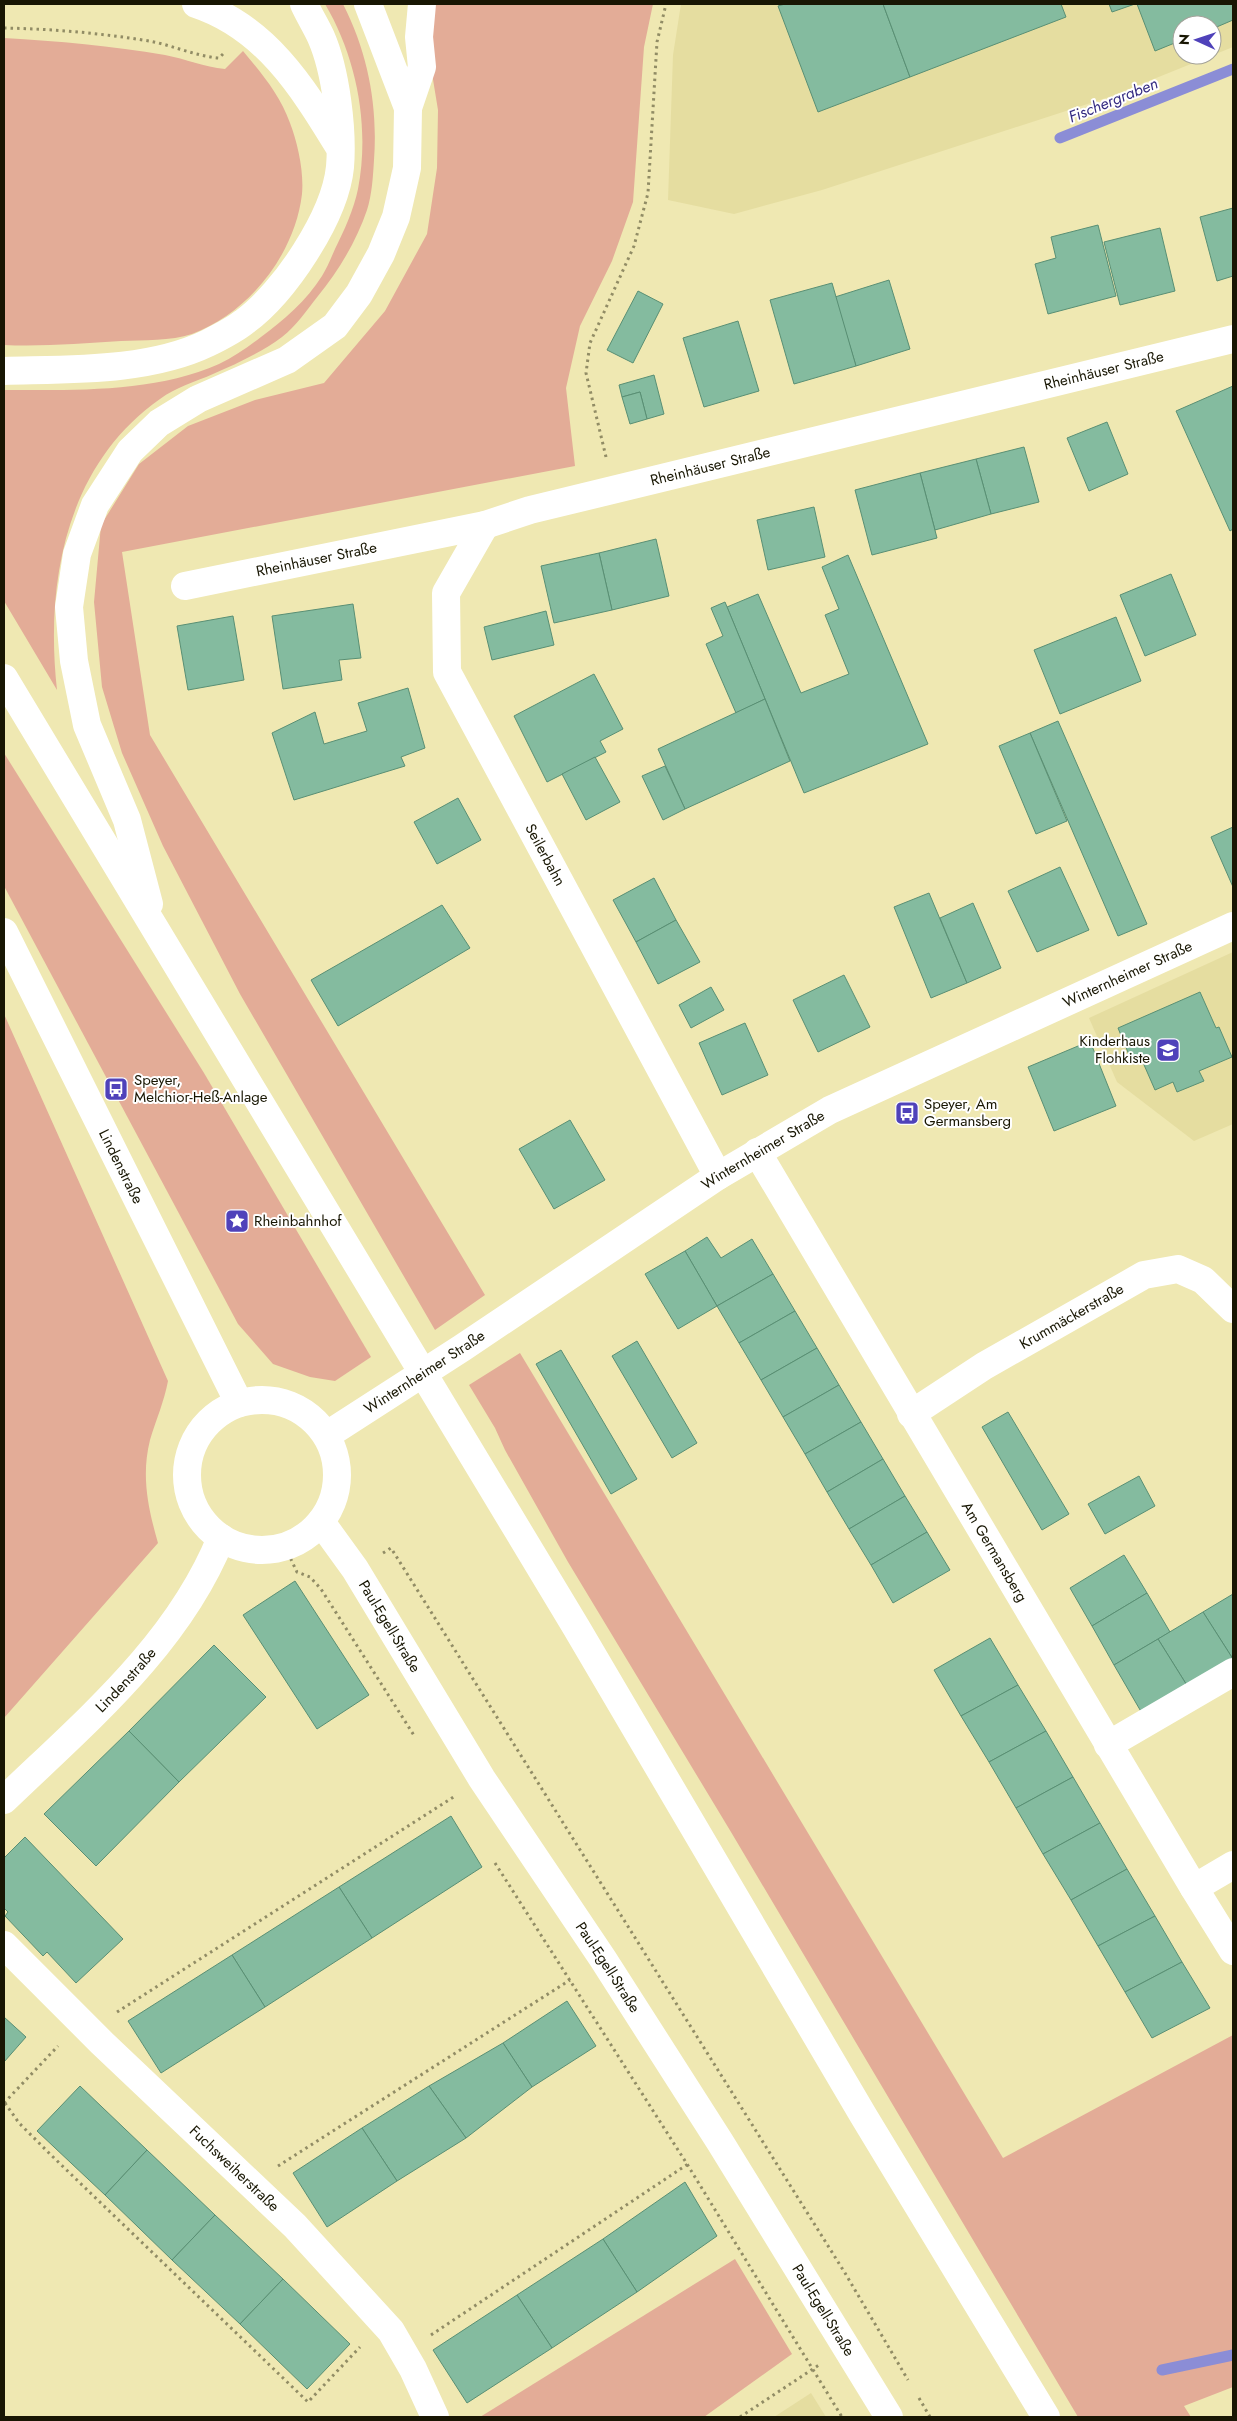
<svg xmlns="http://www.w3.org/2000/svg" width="1237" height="2421" font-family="Jost,sans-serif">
  <rect width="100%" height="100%" fill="#efe8b2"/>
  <g fill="#e5dda0" fill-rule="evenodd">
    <path d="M681,4H1233V47L1109,97L822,190L734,214L668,200L673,55ZM1182,25H1212V55H1182Z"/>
    <path d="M1233,952V1124L1194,1141L1117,1082L1089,1018Z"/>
    <path d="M811,2393L826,2417H774Z"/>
  </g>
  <g fill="#e3ac97">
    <path d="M325,4H343C368,53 378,106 374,160C373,176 372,195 367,210C357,240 338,272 318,296C307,310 296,326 282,337C262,352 236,364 213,374C195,382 176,387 160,399C66,465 45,582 57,690L4,601V390C74,390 154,393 219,364C234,357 248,347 261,337C283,321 307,300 322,276C327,268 331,258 335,249C344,231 354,209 358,189C370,127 357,58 325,4Z"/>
    <path d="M431,4H653L644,47L633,202L612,261L580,326L566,388L575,466L122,552L150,735L485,1295L435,1330L240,994L163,846L122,753L102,687L94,602L101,525L139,464L188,426L255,400L324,383L385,311L427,234L437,168L438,110L427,43Z"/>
    <path d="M4,38C58,41 112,46 165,55C186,59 204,67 225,69L243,51C262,74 280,95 290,123C298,144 304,172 302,194C295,254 249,313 192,334C171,341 143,340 121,341C82,343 43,347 4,345Z"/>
    <path d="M4,753L204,1073L371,1357L335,1381L310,1377L273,1364L238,1324L4,886Z"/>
    <path d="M4,1014L168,1381C164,1402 156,1420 150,1440C141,1476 148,1508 158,1543L4,1718Z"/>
    <path d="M520,1353L1003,2158L1233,2035V2387L1184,2406L1191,2417H1078L731,1832L568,1562L505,1450L495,1428L469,1385Z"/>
    <path d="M735,2259L792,2354L704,2417H480Z"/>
  </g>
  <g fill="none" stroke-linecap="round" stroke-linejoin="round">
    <g stroke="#8b8dd6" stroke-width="11">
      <path d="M1060,138L1233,69"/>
      <path d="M1162,2370L1233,2355"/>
    </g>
  </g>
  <g fill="#84bb9f" stroke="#598f74">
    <path d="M785,4H883L910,77L818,112L778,6Z"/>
    <path d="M883,4H1061L1066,17L910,77Z"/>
    <path d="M1109,4H1135L1112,12Z"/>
    <path d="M1137,4H1233V20L1212,29V25H1182V40L1155,51Z"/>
    <path d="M1233,208V276L1217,281L1200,217Z"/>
    <path d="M1098,225L1116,296L1048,314L1035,264L1056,258L1051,237Z"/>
    <path d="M1160,228L1175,291L1120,305L1104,242Z"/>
    <path d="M889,280L910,349L856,366L835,297Z"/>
    <path d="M832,283L856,366L794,384L770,300Z"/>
    <path d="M638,291L663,304L633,363L607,350Z"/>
    <path d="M738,321L759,391L704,407L683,338Z"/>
    <path d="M654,375L664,414L647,419L640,392L622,397L619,385Z"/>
    <path d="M1233,386V529L1230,531L1176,411Z"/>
    <path d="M640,392L647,419L630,424L622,397Z"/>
    <path d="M1107,422L1128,474L1089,491L1067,438Z"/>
    <path d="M1024,447L1039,502L991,514L976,459Z"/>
    <path d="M976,459L991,514L935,530L920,473Z"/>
    <path d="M920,473L937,538L872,555L855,490Z"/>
    <path d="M814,507L825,557L768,570L757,520Z"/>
    <path d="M656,539L669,596L612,610L599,553Z"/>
    <path d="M599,553L612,610L554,623L541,566Z"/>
    <path d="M848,555L928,744L804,793L727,607L758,594L801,693L849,674L825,615L839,609L822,567Z"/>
    <path d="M1171,574L1196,635L1145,656L1120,595Z"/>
    <path d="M725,602L765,699L736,713L706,644L723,636L711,608Z"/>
    <path d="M353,604L361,658L339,660L342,680L283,689L272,616Z"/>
    <path d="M546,611L554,645L492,660L484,627Z"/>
    <path d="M233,616L244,680L188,690L177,626Z"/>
    <path d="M1116,617L1141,681L1060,714L1034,650Z"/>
    <path d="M594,674L623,729L600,741L606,752L547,782L514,716Z"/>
    <path d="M408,688L425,748L401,757L405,766L294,800L272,733L315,712L324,744L367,731L358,703Z"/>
    <path d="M765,699L790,761L685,809L658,749Z"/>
    <path d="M1058,721L1147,924L1118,936L1030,733Z"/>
    <path d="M1030,733L1067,821L1036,834L999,746Z"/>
    <path d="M595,757L620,802L586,820L562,774Z"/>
    <path d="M665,766L685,809L663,820L642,776Z"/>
    <path d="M458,798L481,840L437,864L414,822Z"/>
    <path d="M1233,827V887L1211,837Z"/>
    <path d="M1060,867L1089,930L1037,952L1008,891Z"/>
    <path d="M654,878L676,920L636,942L613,900Z"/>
    <path d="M929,893L967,983L931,998L894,907Z"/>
    <path d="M973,903L1001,968L967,983L940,918Z"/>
    <path d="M442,905L470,948L338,1026L311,980Z"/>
    <path d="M676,920L700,962L658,984L636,942Z"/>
    <path d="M844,975L870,1027L818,1052L793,1000Z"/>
    <path d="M711,987L724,1010L691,1028L679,1005Z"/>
    <path d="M1200,992L1216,1028L1219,1027L1232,1057L1199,1071L1204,1081L1177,1092L1173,1082L1155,1090L1141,1058L1132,1062L1118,1028Z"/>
    <path d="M745,1023L768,1075L722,1095L699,1043Z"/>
    <path d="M1090,1041L1116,1106L1054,1131L1028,1067Z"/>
    <path d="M570,1120L605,1180L554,1209L519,1149Z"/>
    <path d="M707,1237L721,1258L752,1239L773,1274L717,1306L685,1251Z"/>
    <path d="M685,1251L717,1306L678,1329L645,1274Z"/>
    <path d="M773,1274L795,1311L739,1343L717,1306Z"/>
    <path d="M795,1311L817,1348L761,1380L739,1343Z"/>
    <path d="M637,1341L697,1443L672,1458L612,1356Z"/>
    <path d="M817,1348L839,1385L783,1417L761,1380Z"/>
    <path d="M561,1350L637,1479L611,1494L536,1364Z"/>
    <path d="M839,1385L861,1422L805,1454L783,1417Z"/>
    <path d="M1008,1412L1069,1514L1042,1530L982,1427Z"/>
    <path d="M861,1422L883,1459L827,1492L805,1454Z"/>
    <path d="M883,1459L905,1496L849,1529L827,1492Z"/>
    <path d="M1139,1476L1155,1506L1105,1534L1088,1504Z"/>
    <path d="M905,1496L927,1532L871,1565L849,1529Z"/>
    <path d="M927,1532L950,1570L893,1603L871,1565Z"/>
    <path d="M1124,1555L1147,1593L1092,1626L1070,1588Z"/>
    <path d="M295,1581L369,1695L317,1729L243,1615Z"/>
    <path d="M1147,1593L1170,1632L1114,1665L1092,1626Z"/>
    <path d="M1233,1594V1659L1203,1612Z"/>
    <path d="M1203,1612L1233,1659L1188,1687L1158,1639Z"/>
    <path d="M990,1638L1018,1685L961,1716L934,1670Z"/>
    <path d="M1158,1639L1188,1687L1143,1715L1114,1665Z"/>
    <path d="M214,1645L266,1697L179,1782L129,1731Z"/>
    <path d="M1018,1685L1046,1731L989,1762L961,1716Z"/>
    <path d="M129,1731L179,1782L96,1866L44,1814Z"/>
    <path d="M1046,1731L1073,1777L1016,1808L989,1762Z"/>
    <path d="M1073,1777L1100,1823L1043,1854L1016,1808Z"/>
    <path d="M451,1816L482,1867L372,1938L339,1887Z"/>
    <path d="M1100,1823L1127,1869L1071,1900L1043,1854Z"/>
    <path d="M25,1837L123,1939L76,1983L47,1952L43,1956L5,1916L8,1912L4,1908V1858Z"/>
    <path d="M1127,1869L1155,1916L1098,1946L1071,1900Z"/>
    <path d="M339,1887L372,1938L265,2007L232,1955Z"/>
    <path d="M1155,1916L1182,1962L1125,1992L1098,1946Z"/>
    <path d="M232,1955L265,2007L161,2073L128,2021Z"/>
    <path d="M1182,1962L1210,2008L1152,2038L1125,1992Z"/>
    <path d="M567,2001L596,2046L532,2087L503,2043Z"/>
    <path d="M4,2017L26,2037L4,2062Z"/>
    <path d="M503,2043L532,2087L466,2138L429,2086Z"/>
    <path d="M80,2086L147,2150L105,2195L37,2131Z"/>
    <path d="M429,2086L466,2138L397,2181L362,2128Z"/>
    <path d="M362,2128L397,2181L327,2227L293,2173Z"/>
    <path d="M147,2150L215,2215L172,2260L105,2195Z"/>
    <path d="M685,2182L717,2236L637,2292L603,2239Z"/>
    <path d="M215,2215L283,2279L240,2324L172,2260Z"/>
    <path d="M603,2239L637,2292L552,2348L517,2295Z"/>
    <path d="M283,2279L350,2344L307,2389L240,2324Z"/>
    <path d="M517,2295L552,2348L467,2403L433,2350Z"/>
  </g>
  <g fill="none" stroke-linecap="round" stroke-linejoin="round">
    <g stroke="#918c65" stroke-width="3" stroke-dasharray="2.5 4" stroke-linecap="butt">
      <path d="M4,28C53,29 100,33 149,41C172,45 195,56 219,58L223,54"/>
      <path d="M606,457L586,373L590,343L634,246L648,193L657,42L666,4"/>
      <path d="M285,1547L297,1572L310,1577L321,1589L415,1737"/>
      <path d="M383,1553L391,1548L845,2273L908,2380"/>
      <path d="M495,1863L687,2164L842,2417"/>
      <path d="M117,2012L455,1796"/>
      <path d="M4,2103L58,2046"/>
      <path d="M5,2103L19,2123L52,2156L308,2402L360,2347"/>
      <path d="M278,2166L570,1980"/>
      <path d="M431,2335L688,2164"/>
      <path d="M919,2398L930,2417"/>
      <path d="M740,2417L819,2365"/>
    </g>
    <g stroke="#fff" stroke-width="28">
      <path id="s1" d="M485,525L446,593L447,672L718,1176"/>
      <path id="s2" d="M185,586L485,525L530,510L1233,339"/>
      <path id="s3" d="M4,932L239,1403"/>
      <path id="s4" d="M757,1152L1194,1888L1233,1951"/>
      <circle cx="262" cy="1475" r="75"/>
      <path id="s5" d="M911,1414L984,1366L1144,1275L1178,1269L1203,1280L1233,1309"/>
      <path id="s6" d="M327,1435L462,1348L718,1176L830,1110L1233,926"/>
      <path id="s7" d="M321,1522L355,1569L482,1779L603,1959L720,2142L889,2417"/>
      <path d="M1108,1745L1233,1672"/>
      <path id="s8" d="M4,1800C85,1722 178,1645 221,1538"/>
      <path d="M1194,1888L1233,1865"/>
      <path id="s9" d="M4,1945L101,2042L295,2226L391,2331L413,2369L435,2417"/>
    </g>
    <g stroke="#fff" stroke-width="28">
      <path d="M196,4C265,27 302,86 338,145"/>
      <path d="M408,108L422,67L419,37L422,4"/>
      <path d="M4,371C69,369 148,372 208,343C220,337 234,330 244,322C284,293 335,217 340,167C343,131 336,71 321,37C316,26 309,15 304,4"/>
      <path d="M4,678L576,1627L863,2115L1046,2417"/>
      <path d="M149,904L127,820L87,725L74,661L69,607L77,554L95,505L130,451L159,423L198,399L287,360L335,326L359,294L381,254L396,217L407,168L408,108L368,4"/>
    </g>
  </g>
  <defs>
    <g id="school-square" transform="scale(1.25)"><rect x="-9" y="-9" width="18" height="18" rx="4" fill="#4f42ba" stroke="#fff"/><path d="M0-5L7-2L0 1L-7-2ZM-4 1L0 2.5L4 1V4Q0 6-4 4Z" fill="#fff"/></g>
    <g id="bus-square" transform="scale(1.25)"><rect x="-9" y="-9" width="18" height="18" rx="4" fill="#4f42ba" stroke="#fff"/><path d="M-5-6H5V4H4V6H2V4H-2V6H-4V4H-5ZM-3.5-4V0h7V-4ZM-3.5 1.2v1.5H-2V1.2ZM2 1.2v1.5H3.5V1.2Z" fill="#fff"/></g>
    <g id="sight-square" transform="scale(1.25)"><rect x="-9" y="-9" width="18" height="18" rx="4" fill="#4f42ba" stroke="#fff"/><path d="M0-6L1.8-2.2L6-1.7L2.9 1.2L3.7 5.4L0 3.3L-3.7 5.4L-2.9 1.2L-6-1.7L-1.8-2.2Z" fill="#fff"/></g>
  </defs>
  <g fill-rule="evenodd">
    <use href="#school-square" x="1168" y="1050"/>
    <use href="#bus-square" x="116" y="1089"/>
    <use href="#bus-square" x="907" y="1113"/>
    <use href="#sight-square" x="237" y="1221"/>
  </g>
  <g text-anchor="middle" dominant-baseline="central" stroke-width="4" stroke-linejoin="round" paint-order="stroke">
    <g font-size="15" fill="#181603" stroke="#fff">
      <text stroke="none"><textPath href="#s2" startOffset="944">Rheinhäuser Straße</textPath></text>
      <text stroke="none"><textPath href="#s2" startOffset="539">Rheinhäuser Straße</textPath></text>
      <text stroke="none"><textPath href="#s2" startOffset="134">Rheinhäuser Straße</textPath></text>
      <text stroke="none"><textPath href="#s1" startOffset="365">Seilerbahn</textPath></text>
      <text stroke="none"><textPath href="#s6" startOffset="926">Winternheimer Straße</textPath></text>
      <text stroke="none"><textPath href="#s6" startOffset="521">Winternheimer Straße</textPath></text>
      <text stroke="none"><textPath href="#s3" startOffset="262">Lindenstraße</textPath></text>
      <text stroke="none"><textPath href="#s5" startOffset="188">Krummäckerstraße</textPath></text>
      <text stroke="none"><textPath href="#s6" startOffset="116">Winternheimer Straße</textPath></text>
      <text stroke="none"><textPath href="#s4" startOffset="465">Am Germansberg</textPath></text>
      <text stroke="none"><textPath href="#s7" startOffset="125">Paul-Egell-Straße</textPath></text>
      <text stroke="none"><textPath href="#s8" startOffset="171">Lindenstraße</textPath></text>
      <text stroke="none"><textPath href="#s7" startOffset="530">Paul-Egell-Straße</textPath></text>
      <text stroke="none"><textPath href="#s9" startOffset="321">Fuchsweiherstraße</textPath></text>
      <text stroke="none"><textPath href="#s7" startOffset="935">Paul-Egell-Straße</textPath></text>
    </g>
    <g font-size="15" fill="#181603" stroke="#fff" text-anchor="start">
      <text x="1150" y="1041" text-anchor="end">Kinderhaus<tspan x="1150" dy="17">Flohkiste</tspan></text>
      <text x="134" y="1080">Speyer,<tspan x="134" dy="17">Melchior-Heß-Anlage</tspan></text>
      <text x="924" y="1104">Speyer, Am<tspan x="924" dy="17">Germansberg</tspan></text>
      <text x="254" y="1221">Rheinbahnhof</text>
    </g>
    <g font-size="16" font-style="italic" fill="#352c82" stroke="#fff">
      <text transform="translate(1113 100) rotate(-22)">Fischergraben</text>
    </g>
  </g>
  <rect width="1237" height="2421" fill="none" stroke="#181603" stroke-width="10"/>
  <g transform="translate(1197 40) rotate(273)"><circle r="24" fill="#ffffff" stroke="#a3a29a"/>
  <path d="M0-4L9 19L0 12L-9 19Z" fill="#4f42ba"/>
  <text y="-8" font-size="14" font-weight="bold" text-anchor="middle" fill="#181603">N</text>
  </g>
</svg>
